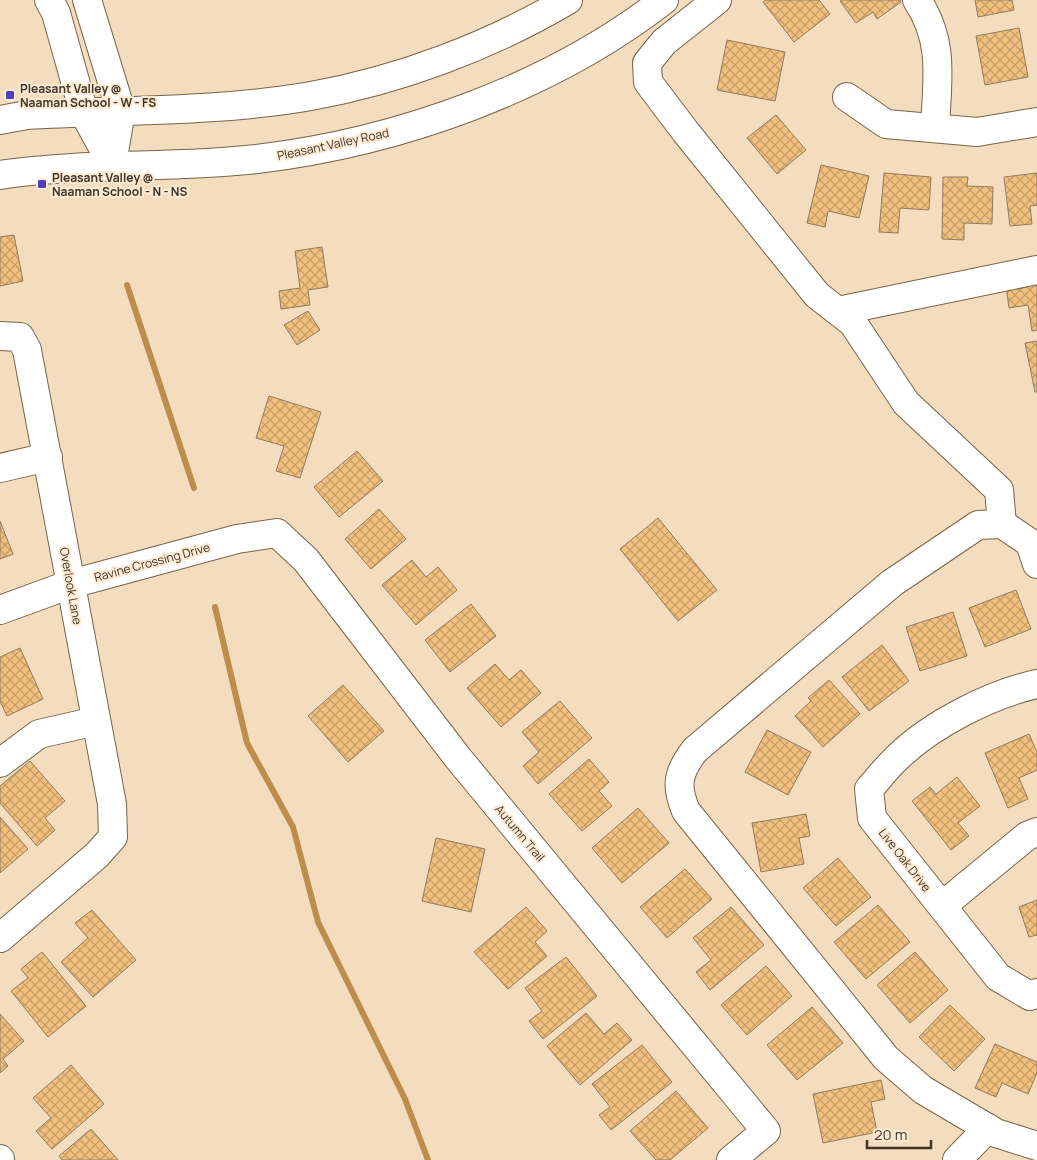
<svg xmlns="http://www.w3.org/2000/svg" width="1037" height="1160" font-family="Manrope,sans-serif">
  <defs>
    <pattern id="building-cross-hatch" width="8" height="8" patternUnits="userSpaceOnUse" patternTransform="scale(1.25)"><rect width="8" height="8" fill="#f2c07e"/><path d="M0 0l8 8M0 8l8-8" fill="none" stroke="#c59d67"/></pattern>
  </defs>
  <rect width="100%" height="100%" fill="#f4dcbe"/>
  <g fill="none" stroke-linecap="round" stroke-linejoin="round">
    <g stroke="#bc8d4b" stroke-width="6">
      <path d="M127,285L194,488"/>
      <path d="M215,607L247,743L293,827L318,922L405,1099L428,1160"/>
    </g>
  </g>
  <g fill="url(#building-cross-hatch)" stroke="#917b60">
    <path d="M766,0H819L830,14L794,42L763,2Z"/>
    <path d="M842,0H900L901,2L877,19L873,12L856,23L840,1Z"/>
    <path d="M975,0H1012L1014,10L978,17Z"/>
    <path d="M1019,28L1028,77L985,85L976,36Z"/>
    <path d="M727,40L785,52L775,101L717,90Z"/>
    <path d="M776,115L806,150L777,174L747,138Z"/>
    <path d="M821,165L869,176L859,218L828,211L825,227L807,223Z"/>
    <path d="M884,173L931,177L929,210L900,208L898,233L879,232Z"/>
    <path d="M1037,173V205L1030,206L1032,224L1010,226L1004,177Z"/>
    <path d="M943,177H968L967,186L993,187L992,224L964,223V240L942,239Z"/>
    <path d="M14,235L23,281L0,286V237Z"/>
    <path d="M322,247L328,287L308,290L310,305L281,309L279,291L300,288L295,251Z"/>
    <path d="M1037,280V330L1032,331L1028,305L1009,308L1006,286Z"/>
    <path d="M308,311L320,330L297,345L284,325Z"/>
    <path d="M1037,341V392H1035L1025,343Z"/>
    <path d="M269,396L321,412L300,478L276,471L284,446L256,438Z"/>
    <path d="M357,451L383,481L339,517L314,487Z"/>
    <path d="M379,509L406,539L371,569L345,539Z"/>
    <path d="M658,518L717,590L678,621L620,549Z"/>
    <path d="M0,521L13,554L0,559Z"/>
    <path d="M412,560L426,577L438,567L457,590L416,625L382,585Z"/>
    <path d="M1016,590L1031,629L985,647L969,608Z"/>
    <path d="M471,604L496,636L450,672L425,640Z"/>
    <path d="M953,612L967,656L920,671L906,627Z"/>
    <path d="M882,645L909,681L869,711L842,677Z"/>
    <path d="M20,648L43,699L7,716L0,701V657Z"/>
    <path d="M495,664L509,680L521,670L541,693L501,727L467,688Z"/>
    <path d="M829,680L860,714L823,747L795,716L811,701L808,698Z"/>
    <path d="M343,685L384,731L348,762L308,716Z"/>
    <path d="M560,701L592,738L538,784L523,766L539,752L522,732Z"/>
    <path d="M767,730L811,752L788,795L745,772Z"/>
    <path d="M1029,734L1037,752V770L1019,778L1028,799L1008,808L985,753Z"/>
    <path d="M589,759L609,782L599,791L612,806L582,831L549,794Z"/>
    <path d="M30,761L65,801L45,818L55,830L37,846L0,803V786Z"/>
    <path d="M957,777L980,806L958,823L969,836L951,850L912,801L930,787L936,794Z"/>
    <path d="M638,808L669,843L622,883L592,848Z"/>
    <path d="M806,814L810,836L799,838L804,864L761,872L752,823Z"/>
    <path d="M0,817L28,849L0,873Z"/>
    <path d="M436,838L485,849L471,912L422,901Z"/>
    <path d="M838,858L871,897L836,926L803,888Z"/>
    <path d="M685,869L712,899L667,938L640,907Z"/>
    <path d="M1037,900V935L1029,937L1019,907Z"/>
    <path d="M878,905L910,942L866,979L834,942Z"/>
    <path d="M526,907L547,931L535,942L547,956L508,989L474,952Z"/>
    <path d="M731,907L764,945L710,990L696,972L711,960L693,938Z"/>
    <path d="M92,910L136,960L93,997L61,962L88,938L75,923Z"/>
    <path d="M42,952L86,1006L48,1037L11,991L28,978L21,969Z"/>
    <path d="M915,952L948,990L910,1023L877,985Z"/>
    <path d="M566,957L597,996L543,1039L529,1021L542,1011L525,988Z"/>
    <path d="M766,966L792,996L747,1035L721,1005Z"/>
    <path d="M950,1005L985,1039L954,1071L919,1037Z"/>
    <path d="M812,1007L843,1043L797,1080L767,1045Z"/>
    <path d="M586,1013L604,1034L617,1023L632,1040L580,1085L547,1046Z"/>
    <path d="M0,1014L24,1041L3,1059L8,1066L0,1073Z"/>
    <path d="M995,1044L1037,1062V1073L1028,1094L1002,1083L996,1097L975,1088Z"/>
    <path d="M642,1045L672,1082L611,1130L599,1115L610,1107L592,1084Z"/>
    <path d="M71,1065L104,1104L52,1149L36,1131L51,1118L33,1098Z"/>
    <path d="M881,1080L885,1099L871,1102L877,1132L823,1143L813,1094Z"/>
    <path d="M676,1091L708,1128L670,1160H656L630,1131Z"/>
    <path d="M91,1129L118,1160H62L59,1156Z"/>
  </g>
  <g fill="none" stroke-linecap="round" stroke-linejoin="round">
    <g stroke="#786448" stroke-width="30">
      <g id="minor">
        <path d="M717,0L664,42L647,63L648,82L685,131L817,295L853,323L906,403L999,490L1002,524"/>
        <path d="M917,0C945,42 937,80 935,128"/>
        <path d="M847,97L886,124L977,132L1037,122"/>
        <path d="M838,311L1037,270"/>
        <path d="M0,336L20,337L27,350L112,804L113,837L97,855L0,938"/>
        <path d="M0,468L48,457"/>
        <path d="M1037,564L1030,543L1002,524L978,525L892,583L695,750C678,772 675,785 686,811L886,1058L923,1090L996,1133L1037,1146"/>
        <path d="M0,610L71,584L237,539L277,533L306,560L458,758L766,1131L731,1160"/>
        <path d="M1037,684C991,694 932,724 898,757C887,767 879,778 869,789L872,818L998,977L1030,996L1037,993"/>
        <path d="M0,763L39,734L96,721"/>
        <path d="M942,906L1027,836L1037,832"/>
        <path d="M0,1159V1160"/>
        <path d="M957,1160L988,1128"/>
      </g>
    </g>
    <g stroke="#786448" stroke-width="30">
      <g id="major">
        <path d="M49,0L56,13L84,113L112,164"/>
        <path d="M87,0L121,111L112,164"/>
        <path d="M0,120L27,115C119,110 220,112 311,96C400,80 490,46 568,0"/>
        <path d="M0,175C85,162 171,169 257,159C399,142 551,88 664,0"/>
      </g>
    </g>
    <use href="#minor" stroke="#fff" stroke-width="28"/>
    <use href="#major" stroke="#fff" stroke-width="28"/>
  </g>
  <g fill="#5240b7" stroke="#feead2" stroke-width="2">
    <rect x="5" y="90" width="10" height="10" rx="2.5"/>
    <rect x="37" y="179" width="10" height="10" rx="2.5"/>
  </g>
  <g text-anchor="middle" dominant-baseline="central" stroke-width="4" stroke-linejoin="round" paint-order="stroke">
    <g font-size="12" font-weight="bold" fill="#3e3529" stroke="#feead2" text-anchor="start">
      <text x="20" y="88">Pleasant Valley @<tspan x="20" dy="14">Naaman School - W - FS</tspan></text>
      <text x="52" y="177">Pleasant Valley @<tspan x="52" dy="14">Naaman School - N - NS</tspan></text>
    </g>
    <g font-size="12" fill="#3e3529" stroke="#feead2">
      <text transform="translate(333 144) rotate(-12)">Pleasant Valley Road</text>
      <text transform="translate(152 562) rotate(-15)">Ravine Crossing Drive</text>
      <text transform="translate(71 586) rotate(80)">Overlook Lane</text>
      <text transform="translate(520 833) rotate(50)">Autumn Trail</text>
      <text transform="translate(905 860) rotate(52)">Live Oak Drive</text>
    </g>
  </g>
  <path d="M867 1140v8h64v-8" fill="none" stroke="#3e3529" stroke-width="2.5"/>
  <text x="874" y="1140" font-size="15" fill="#3e3529" stroke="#feead2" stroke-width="4" paint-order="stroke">20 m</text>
</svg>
